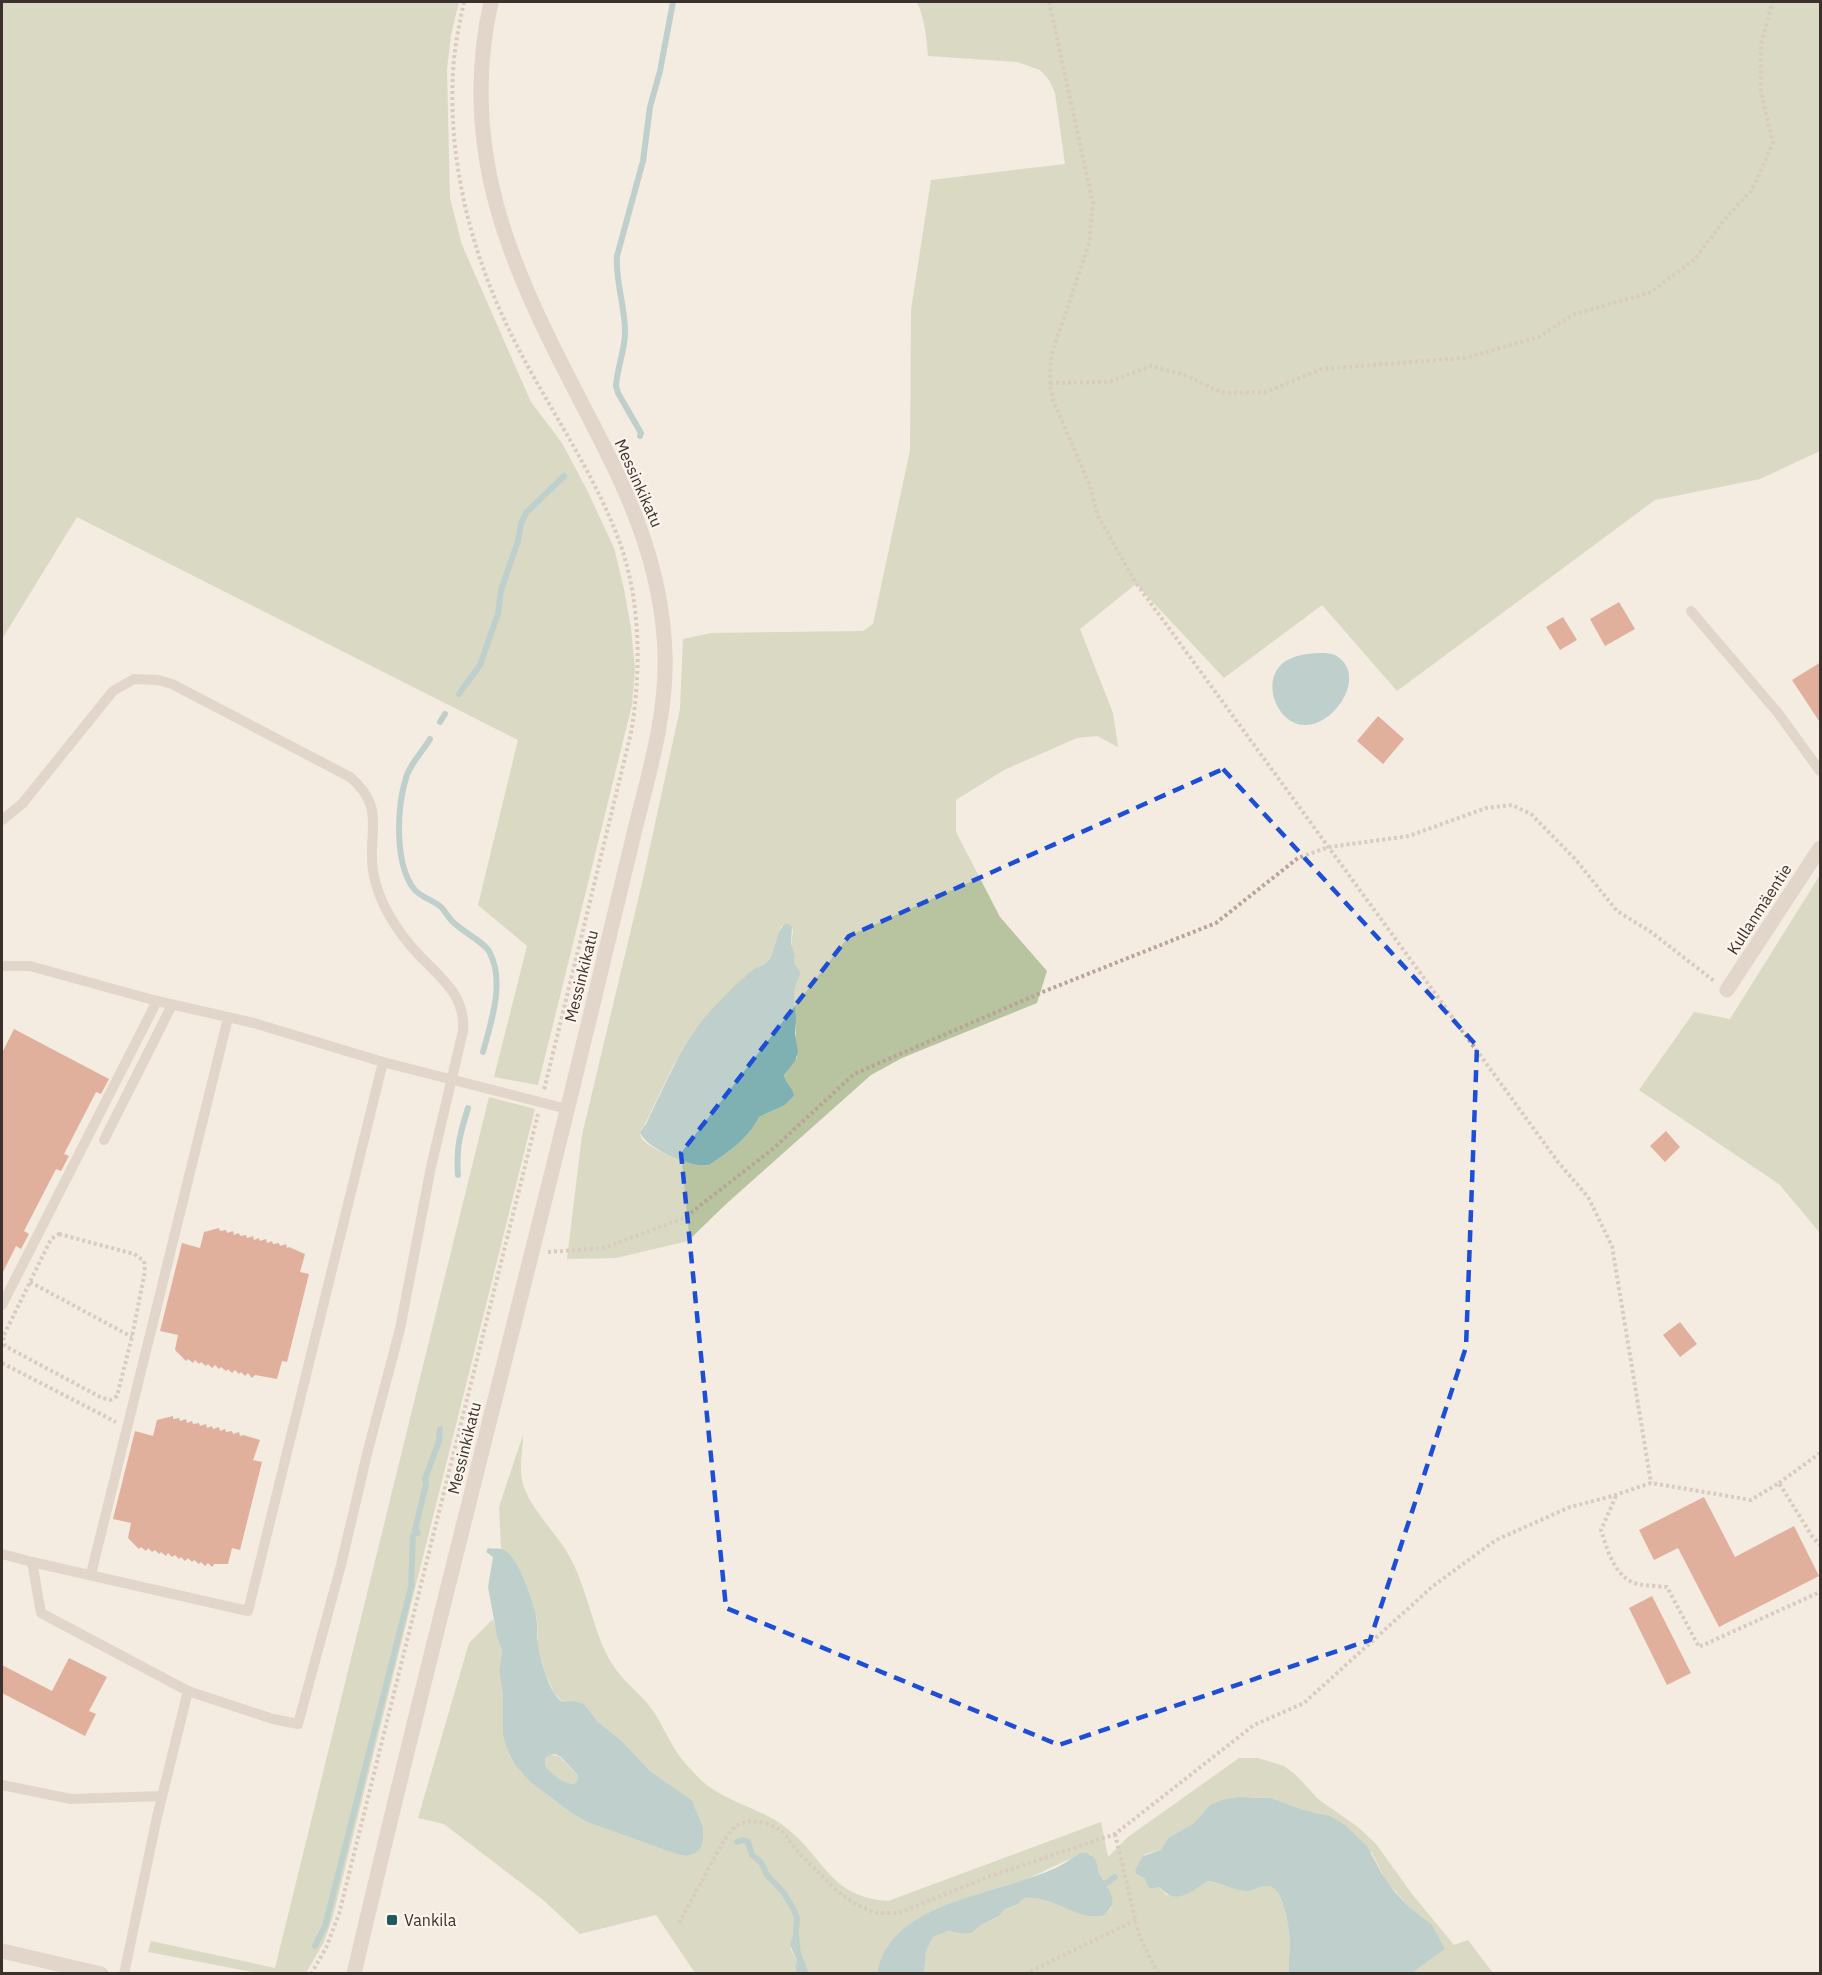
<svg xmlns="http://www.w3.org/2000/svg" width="1822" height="1975" font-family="'IBM Plex Sans',sans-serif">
  <rect width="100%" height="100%" fill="#f4ebe1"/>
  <g fill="#b8c4a0" fill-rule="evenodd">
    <path d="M2,2H459L451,35L447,69L450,198L462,245L531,402L562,443L587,490L614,548L624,589L631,628L635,669L632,705L538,1085L494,1077L527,946L478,905L518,740L77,517L2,639Z"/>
    <path d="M917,2H1820V451L1760,479L1655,500L1397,691L1322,605L1224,678L1136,584L1080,629L1113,713L1118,747L1097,736L1077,738L1004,770L956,800V832L1000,917L1047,971L1037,1003L902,1058L871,1075L725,1205L688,1241L616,1258L567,1259L582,1135L643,879L680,709L683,639L711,633L863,631L873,624L910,450L911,310L931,180L1065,164L1055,93L1049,80L1040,70L1017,62L928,56C926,37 925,19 917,2ZM789,924L793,930L791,948L795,954L794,963L801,973L795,987L794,998L797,1057L784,1075C785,1083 793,1087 794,1096L785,1105L759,1117C750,1137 728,1153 709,1165C696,1169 652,1150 643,1140C640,1137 641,1135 640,1131L644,1126L673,1066L692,1036L715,1006L745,976L768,961L775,950L781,926Z"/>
    <path d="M1820,875V1233L1779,1184L1639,1090L1694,1012L1730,1019Z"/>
    <path d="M489,1097L535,1109L333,1916L324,1942L306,1973H257L148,1952L151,1941L275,1968Z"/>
    <path d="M523,1435C523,1449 519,1466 522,1480C526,1503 553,1530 565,1549C585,1580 590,1618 605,1651C616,1675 630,1684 647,1703C660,1718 667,1738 678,1754C684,1763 694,1773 702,1781C726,1803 763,1808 789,1830C826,1861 831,1897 888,1901L1101,1822L1108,1857L1128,1837L1239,1758H1258L1284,1766L1296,1775L1318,1799L1358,1827L1376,1844L1412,1894L1454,1945L1468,1940L1493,1973H1412L1445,1949L1431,1925L1408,1906L1385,1879L1372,1853L1323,1814L1304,1810L1271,1798L1252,1797L1221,1800L1210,1805L1194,1823L1168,1838L1161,1850L1145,1854L1135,1870L1136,1874L1144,1878L1149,1889L1160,1887L1166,1895C1185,1897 1193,1890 1208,1881C1218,1883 1226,1887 1236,1889C1249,1892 1258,1885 1268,1886C1284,1887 1289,1929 1290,1941C1291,1952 1287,1963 1289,1973H924L926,1950L933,1937L948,1931L962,1934L972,1933L981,1925L998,1917L1005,1909L1016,1906L1025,1898C1034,1897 1044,1898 1054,1901C1072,1907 1095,1928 1111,1908L1107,1883L1101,1877L1094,1857L1090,1854C1067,1857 1047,1871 1026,1879C973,1898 891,1908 877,1973H809L801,1952L797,1927L790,1948L797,1961L795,1966L797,1973H695L656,1915L580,1934L542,1899L444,1824L418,1818L469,1643L493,1619L502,1651L499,1670L503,1696V1735L507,1749L520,1771L529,1781L570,1812L587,1822L676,1854L686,1856L703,1827L692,1800L650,1771L621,1740L598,1722L584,1704L563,1702L554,1693L545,1673L538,1645L537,1617L522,1576L515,1562L501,1548L499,1507Z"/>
    <path d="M550,1754L560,1757L578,1775V1779L574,1784C562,1784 547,1773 543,1762Z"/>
  </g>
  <g fill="#7fb0b2" fill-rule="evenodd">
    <path d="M1307,654C1316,653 1327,652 1335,655C1368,673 1337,724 1306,725C1280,726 1262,688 1279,667C1286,658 1297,656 1307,654Z"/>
    <path d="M785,924H789L792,927L791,944L795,955L794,963L801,973L795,987L794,998L796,1019L795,1033L798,1052L795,1061L784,1075C785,1083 794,1088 794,1096L785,1105L759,1117C750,1137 728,1153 709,1165C693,1169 645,1148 640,1132L646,1124C666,1084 682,1041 713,1008C723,998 741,978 753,970C758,966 763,966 768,961C777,951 775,931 785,924Z"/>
    <path d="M488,1548C492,1549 499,1548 502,1549C518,1554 532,1600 536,1615C538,1624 536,1634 538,1643C540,1658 549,1695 563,1702L572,1701L584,1704L598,1722L621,1740L650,1771L692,1800L703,1827V1840L701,1847L695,1853L686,1856L676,1854L587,1822L570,1812L529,1781L516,1766L507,1749L503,1735V1696L499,1670L502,1651L497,1636L488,1587L493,1557L486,1552ZM555,1754L561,1757L578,1775V1779L574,1784C563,1784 552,1774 545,1766V1759L550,1755Z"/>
    <path d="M1240,1797L1271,1798L1304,1810L1330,1816L1345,1825L1367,1846L1382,1874L1395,1892L1408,1906L1432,1925L1445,1949L1412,1973H1289C1287,1962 1291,1952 1290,1941C1289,1929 1284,1887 1268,1886C1261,1885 1253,1891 1245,1891C1233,1890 1221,1883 1208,1881C1191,1891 1176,1907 1160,1887L1149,1889L1144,1878L1136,1874L1135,1870L1143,1856L1161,1850L1168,1838L1194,1823L1210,1805L1221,1800Z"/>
    <path d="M1081,1853H1087L1094,1857C1098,1863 1097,1870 1101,1876C1108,1890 1121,1900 1104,1915C1079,1923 1055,1895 1025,1898L1017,1905L1005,1909L999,1916L981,1925L972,1933L962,1934L948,1931L933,1937L926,1951L924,1973H877C890,1908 974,1898 1026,1879C1039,1875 1053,1870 1065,1863C1070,1860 1075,1856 1081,1853Z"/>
    <path d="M796,1926L798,1928L801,1952L809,1973H797L795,1966L797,1961L790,1945Z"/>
  </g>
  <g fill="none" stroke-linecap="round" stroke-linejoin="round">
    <g stroke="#7fb0b2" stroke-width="6">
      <path d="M640,436L641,433L618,393L616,386C617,369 624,352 625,335C626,308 615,282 617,256L643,161L650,107L660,71L673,2"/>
      <path d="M459,694L480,665L498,614L501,590L518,541L521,524L526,513L564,476"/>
      <path d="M440,722L445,714"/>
      <path d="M430,739C423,751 409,765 406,778C397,807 394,863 414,889C420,897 433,900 441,907C445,911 448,917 452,921C461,931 485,942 490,953C505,983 491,1022 483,1052"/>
      <path d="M458,1175C456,1147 460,1134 468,1108"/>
      <path d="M418,1533L415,1530L426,1484L425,1479L439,1441L440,1429"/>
      <path d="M737,1842L743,1840L748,1842L752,1855L761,1862L767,1875L784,1893L794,1910L797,1918L796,1931"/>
      <path d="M1101,1883H1107L1115,1877"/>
      <path d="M315,1946L325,1926L411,1587L413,1536L416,1532"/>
    </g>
  </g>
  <g fill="#c8694b">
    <path d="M1619,602L1635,629L1605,646L1590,619Z"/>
    <path d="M1563,617L1577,640L1560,650L1546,627Z"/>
    <path d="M1821,662V724L1792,680Z"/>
    <path d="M1378,716L1404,739L1383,764L1357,741Z"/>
    <path d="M14,1029L109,1079L101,1094L96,1092L64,1154L69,1156L61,1171L56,1169L24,1231L29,1234L21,1249L16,1246L2,1274V1053Z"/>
    <path d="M1666,1131L1680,1147L1665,1162L1650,1146Z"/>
    <path d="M219,1228L220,1231L226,1230L227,1233L233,1231L234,1235L239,1233L240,1236L246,1235L247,1238L253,1236L254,1240L259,1238L260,1241L266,1239L267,1243L272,1241L273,1244L279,1243L280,1246L286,1244L287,1248L289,1247L305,1254L300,1272L309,1274L287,1362L282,1361L277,1379L255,1375L252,1378L248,1373L245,1376L241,1372L239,1374L235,1370L232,1373L228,1369L226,1371L221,1367L219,1369L215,1365L212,1368L208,1364L206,1366L201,1362L199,1364L195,1360L193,1363L188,1359L186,1361L175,1350L178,1335L160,1331L182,1243L200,1248L204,1232Z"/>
    <path d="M1680,1322L1697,1344L1680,1357L1663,1335Z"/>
    <path d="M173,1416V1419L179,1418L180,1421L186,1419L187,1423L192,1421L193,1424L199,1423L200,1426L206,1424L207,1428L212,1426L213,1429L219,1427L220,1431L225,1429L226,1432L232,1431L233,1434L239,1432L240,1436L243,1435L260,1440L253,1460L262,1462L240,1550L232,1548L228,1564H214L212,1567L208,1563L205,1566L201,1562L199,1564L194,1560L192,1562L188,1558L185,1561L181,1557L179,1559L175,1555L172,1557L168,1553L166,1556L161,1552L159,1554L155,1550L152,1552L148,1548L146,1551L141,1547L139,1549L128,1538L131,1523L113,1519L135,1431L153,1436L157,1420Z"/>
    <path d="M1704,1497L1735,1557L1794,1526L1819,1576L1719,1627L1678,1548L1654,1560L1639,1530Z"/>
    <path d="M1652,1596L1691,1673L1667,1685L1629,1608Z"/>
    <path d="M69,1658L107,1677L89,1711L96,1714L85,1736L2,1693V1665L52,1691Z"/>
  </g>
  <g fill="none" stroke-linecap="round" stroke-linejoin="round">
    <g stroke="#b9a596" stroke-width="4" stroke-dasharray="3 3" stroke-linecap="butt">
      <path d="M464,2C459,25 454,49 453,73C448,164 472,255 512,336C547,407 596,473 622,549C641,607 641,674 631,733L544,1090"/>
      <path d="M1049,2L1093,203L1089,244L1051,356L1050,383L1053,400L1090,486L1098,516L1136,583L1558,1162L1588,1197L1612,1246L1651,1483"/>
      <path d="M1050,383L1109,382L1151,366L1185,375L1223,393L1266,392L1321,369L1465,358L1539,337L1572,315L1651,292L1695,259L1725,219L1752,190L1773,143L1761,92V45L1772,2"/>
      <path d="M59,1234L134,1254L144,1261L145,1271L132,1337L117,1396L110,1400L102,1398L5,1346L3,1337L51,1239Z"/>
      <path d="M548,1252L604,1248L684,1218L774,1148L854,1074L1045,991L1216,923L1298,858L1329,847L1409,836L1486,808L1512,805L1531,814L1576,860L1617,911L1651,932L1714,981"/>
      <path d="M30,1282L132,1337"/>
      <path d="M2,1363L116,1422"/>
      <path d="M1779,1483L1820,1453"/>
      <path d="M1616,1496L1601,1530C1607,1549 1615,1579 1638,1584C1647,1586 1658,1586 1667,1587L1699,1647L1820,1592"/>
      <path d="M1115,1834L1139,1935L1158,1974"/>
      <path d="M679,1923L724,1840L736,1825L751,1821L766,1823L781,1830L798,1852L838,1892L857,1905L876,1913H898L988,1877L1115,1834L1254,1725L1304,1703L1433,1586L1496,1540L1570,1507L1609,1497L1651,1483L1751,1500L1779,1483L1812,1536L1820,1545"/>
      <path d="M311,1974L326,1948L339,1914L538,1114"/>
      <path d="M1025,1974L1136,1920"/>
    </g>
    <g stroke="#cdbbac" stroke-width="10">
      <path d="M1691,611L1778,713L1820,771"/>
      <path d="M2,820L22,804L113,691L134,679L158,680L172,684L350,777C387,808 367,832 373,871C378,902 397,932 419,955C441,978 466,996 463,1031L431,1167L400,1329L368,1450L341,1565L298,1724L273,1719L188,1691"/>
      <path d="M2,966H30L157,1001L254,1023L383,1062L567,1109"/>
      <path d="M104,1140L172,1005"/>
      <path d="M2,1305L157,1001"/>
      <path d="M2,1554L32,1562"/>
      <path d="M91,1574L228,1018"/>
      <path d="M2,1785L71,1799L162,1796"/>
      <path d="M124,1974L157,1817L188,1691L41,1613L32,1562L248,1611L383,1062"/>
    </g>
    <g stroke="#cdbbac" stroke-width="15">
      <path d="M1727,990L1820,848"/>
      <path d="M2,1951L101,1974"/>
    </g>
    <path stroke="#cdbbac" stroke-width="15" d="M354,1974C426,1663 508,1355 583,1045C601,972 618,899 636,825C650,770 667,712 665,654C662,555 621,479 577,394C510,265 458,150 491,2"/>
  </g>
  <path d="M0 0H1822V1975H0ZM1223,769L1477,1046L1466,1347L1370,1640L1059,1745L726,1608L681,1153L849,936Z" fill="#f4ebe1" fill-opacity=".55" fill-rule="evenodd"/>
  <path fill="none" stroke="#1d4ed8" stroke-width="4.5" stroke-dasharray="12 8" stroke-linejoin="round" d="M1223,769L1477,1046L1466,1347L1370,1640L1059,1745L726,1608L681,1153L849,936Z"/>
  <rect fill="#1f5a5e" stroke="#fbf5ee" stroke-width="2" x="386" y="1914" width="12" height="12" rx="3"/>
  <g text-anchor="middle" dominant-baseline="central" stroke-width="4.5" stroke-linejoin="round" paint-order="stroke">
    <g font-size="16" fill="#3b302b" stroke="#fbf5ee">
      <text transform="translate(639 483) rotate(66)">Messinkikatu</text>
      <text transform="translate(1759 909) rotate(-57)">Kullanmäentie</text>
      <text transform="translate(581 976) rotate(-76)">Messinkikatu</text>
      <text transform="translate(464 1448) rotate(-76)">Messinkikatu</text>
    </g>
    <g font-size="16" fill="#3b302b" stroke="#fbf5ee" text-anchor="start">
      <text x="404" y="1920">Vankila</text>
    </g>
  </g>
  <rect width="1822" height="1975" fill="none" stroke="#3b302b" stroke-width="6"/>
</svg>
